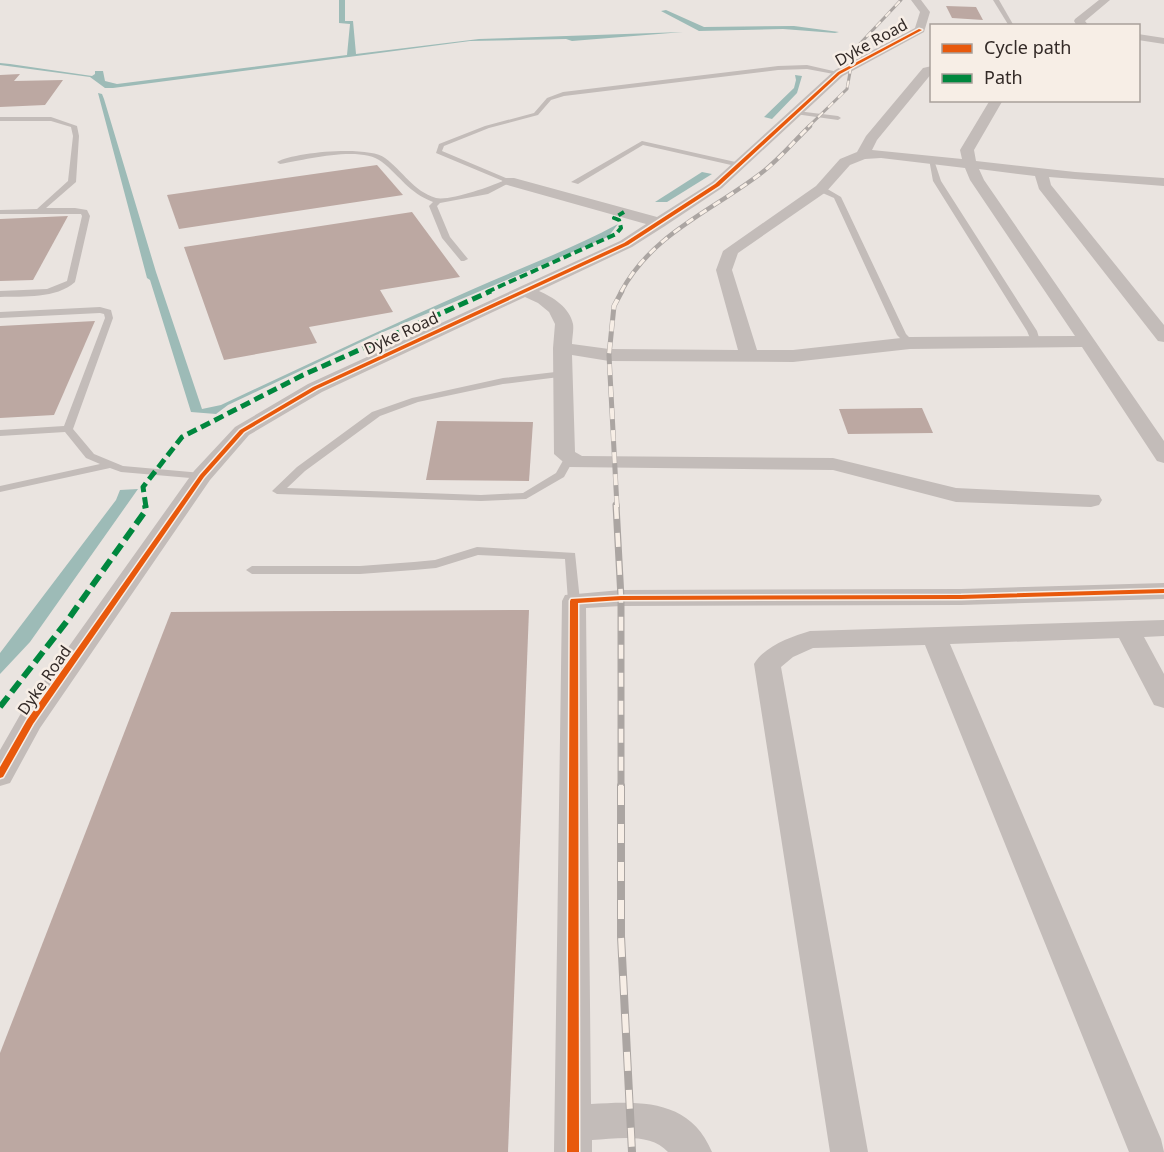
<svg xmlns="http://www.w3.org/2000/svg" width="1164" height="1152" font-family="'Noto Sans',sans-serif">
  <rect width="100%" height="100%" fill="#eae4e0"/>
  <g fill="#9dbbb7">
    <path d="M339,0H345V21H353L356,54L479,39L683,32L572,41L566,39L470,41L113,88H105L90,77L0,65V63L10,64L92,76L95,74V71H103L105,81L117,84L347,55L350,24L339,23Z"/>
    <path d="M666,10L704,27L794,26L839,32L835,33L783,29L699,31L661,11Z"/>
    <path d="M795,75L802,76L797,93L772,119L764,117L794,88L796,80Z"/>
    <path d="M98,93L102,94L104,99L156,272L202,409L221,405C304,366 387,327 471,290C520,268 570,250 618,224L608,237L376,335L228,405L216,414L191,412L150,280L147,278Z"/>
    <path d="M702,172L712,174L667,202H655Z"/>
    <path d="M138,489L30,642L0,674V653L116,500L120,490Z"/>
  </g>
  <g fill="#bca8a2">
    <path d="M946,6L976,7L983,20L952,18Z"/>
    <path d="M20,74L14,81L63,80L45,105L0,107V75Z"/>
    <path d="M377,165L403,195L179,229L167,195Z"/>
    <path d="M412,212L460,277L380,290L393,312L309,327L317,343L224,360L184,247Z"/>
    <path d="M68,216L33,280L0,281V219Z"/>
    <path d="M95,321L54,415L0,418V326Z"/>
    <path d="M922,408L933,433L848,434L839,409Z"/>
    <path d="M437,421L533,422L529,481L426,480Z"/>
    <path d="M529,610L508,1152H0V1053L171,612Z"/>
  </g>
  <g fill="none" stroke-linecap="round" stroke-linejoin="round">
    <g fill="#c3bcb9" fill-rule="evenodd">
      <path d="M993,0H999L1014,26H1009Z"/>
      <path d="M807,65L842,73L839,75L807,69L778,70L564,96L551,100L538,115L489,128L444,146L442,151L513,181L488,194L440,203L437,206L450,237L468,259L464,261H461L442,238L429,206L433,202C408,192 401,177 382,162C361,145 305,160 280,164L277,162C293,152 369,145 385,158C403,171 413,191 436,198C450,201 489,187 503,181L436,153L439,144L485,126L534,113L547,98L563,92L778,66Z"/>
      <path d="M797,111L838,116L841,118L838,120L795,114L794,113Z"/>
      <path d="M0,117H51L77,126L79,136L76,182L46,208H75L87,210L90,216L75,282C56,299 24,296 0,297V291L47,289L67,281L82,216L81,214H0V210L37,209L68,181L73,136L71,127L51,121H0Z"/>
      <path d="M642,141L740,163L744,165L740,167L643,145L578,184L571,182Z"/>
      <path d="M929,159L934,160L941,181L1037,331L1040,341L1038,343H1032L1027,331L933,181Z"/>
      <path d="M818,187H824L841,197L906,334L915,343L913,345H907L897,335L834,198L818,191Z"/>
      <path d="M100,307L111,310L113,318L73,429L94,454L123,466L202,473L207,476L202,479L121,472L110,468L0,492V486L100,464L86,458L65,432L0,436V430L64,426L105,318L104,314L100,313L0,318V312Z"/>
      <path d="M564,371L569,374L567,376L503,384L418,402L380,416L305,471L287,488L481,495L523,493L556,473L565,457H573L574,459L564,477L526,499L481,501L277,494L272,491L297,467L372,412L412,398L503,378Z"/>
      <path d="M477,547L575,553L580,601L574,605L568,601L565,559L478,555L436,568L414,570L360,574H252L246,570L252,566H360L414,562L435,560Z"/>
    </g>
    <g fill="#c3bcb9" fill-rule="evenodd">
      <path d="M911,0H921L930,12L924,32L843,76L722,188L665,226L632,247L539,291C553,297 570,308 573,324C574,330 572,338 572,344L609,349L738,350L716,270L723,251L816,186L840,159L857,152L866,136L923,68L932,66V73L877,140L872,150L962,159L960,150L990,100H1003L974,150L976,161L1075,172L1164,178V186L1049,177L1051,185L1164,325V342L1158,341L1039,189L1035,176L979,169L984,180L1164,441V463L1157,461L1082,347L910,349L793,362L609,361L572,355L575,452L582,456L833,458L956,488L1099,495L1102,500L1099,505L1091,507L956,502L833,470L569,467L554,454L553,348L555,324L549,312L538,303L525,297L322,392L249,435L210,480L40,728L10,783L0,786V750L20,715L194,471L235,427L308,384L620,241L646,224L504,184L502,181L504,178H514L657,217L712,182L835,70L915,28L920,12ZM881,158L965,168L970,180L1075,336L910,337L793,350H757L732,270L738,253L826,192L850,165L865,159Z"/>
      <path d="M1099,0H1110L1085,21L1089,26H1077L1074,21L1075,19Z"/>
      <path d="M1138,34L1164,38V44L1138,40Z"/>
      <path d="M1164,583V599L961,605L621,606L586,608L591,1104C641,1101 690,1099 712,1152H668C650,1132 616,1139 592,1140V1152H554L562,601L565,595L621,590L961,589Z"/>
      <path d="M1164,620V636L1144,637L1164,674V708L1154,705L1119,638L950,644L1161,1139L1164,1152H1129L925,645L813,648L793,657L781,667L868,1152H830L754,664C765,646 790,637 810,631Z"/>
    </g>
    <g stroke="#aba5a2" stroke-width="3">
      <path id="rail-far4" d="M808,127L847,89L854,50L901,0"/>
    </g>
    <g stroke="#aba5a2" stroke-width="4.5">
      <path id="rail-far3" d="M621,292C652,234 710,212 760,174C778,161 794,141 810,126"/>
    </g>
    <g stroke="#aba5a2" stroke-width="5">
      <path id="rail-far2" d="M617,507L609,355L614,306L622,291"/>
    </g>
    <g stroke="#aba5a2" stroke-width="7">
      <path id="rail-far1" d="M616,505L621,598V787"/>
    </g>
    <g stroke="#aba5a2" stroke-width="8">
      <path id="rail" d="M621,786V936L632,1152"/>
    </g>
    <use href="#rail-far4" stroke="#f7eee6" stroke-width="2" stroke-dasharray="7" stroke-linecap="butt"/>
    <use href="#rail-far3" stroke="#f7eee6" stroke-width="3" stroke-dasharray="8" stroke-linecap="butt"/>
    <use href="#rail-far2" stroke="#f7eee6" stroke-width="4" stroke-dasharray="11" stroke-linecap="butt"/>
    <use href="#rail-far1" stroke="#f7eee6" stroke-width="4.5" stroke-dasharray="14" stroke-linecap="butt"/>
    <use href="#rail" stroke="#f7eee6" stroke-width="6" stroke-dasharray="19" stroke-linecap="butt"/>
    <path stroke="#00873e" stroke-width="4" stroke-dasharray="8 4" stroke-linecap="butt" d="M487,292L616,234L621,228L619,220L614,218L624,212"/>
    <path stroke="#00873e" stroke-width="5" stroke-dasharray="10 5" stroke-linecap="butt" d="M146,507L143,487L182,437L303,375L491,291"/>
    <path stroke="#00873e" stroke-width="6" stroke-dasharray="13 6" stroke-linecap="butt" d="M0,707L67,621L146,510L145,505"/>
    <g stroke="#f7eee6" stroke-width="3">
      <g id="cycleway">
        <path d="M919,29L922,30L840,74L719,186L628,245L317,389L244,432L204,477L33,724L3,777L0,778V767L27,720L200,475L240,430L313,387L624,243L715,184L838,72Z"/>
        <path d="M1164,589V593L961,599L621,600L578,603L579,1152H567L570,601L571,599L621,596L961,595Z"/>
      </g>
    </g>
    <use href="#cycleway" fill="#e8590c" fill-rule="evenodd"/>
  </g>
  <g text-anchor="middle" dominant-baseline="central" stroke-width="5" stroke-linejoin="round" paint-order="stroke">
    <g font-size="16" fill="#332a27" stroke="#f7eee6">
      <text transform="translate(871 42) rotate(-29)">Dyke Road</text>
      <text transform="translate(401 333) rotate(-25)">Dyke Road</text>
      <text transform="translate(44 680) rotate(-55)">Dyke Road</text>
    </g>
  </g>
  <rect x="930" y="24" width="210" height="78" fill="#f7eee6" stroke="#a9a09a" stroke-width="1.5"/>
  <rect x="942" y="44" width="30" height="9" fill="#e8590c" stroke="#a9a09a" stroke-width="1.5"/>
  <text x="984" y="54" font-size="18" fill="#332a27">Cycle path</text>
  <rect x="942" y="74" width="30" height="9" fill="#00873e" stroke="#a9a09a" stroke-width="1.5"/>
  <text x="984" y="84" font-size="18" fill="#332a27">Path</text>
</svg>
